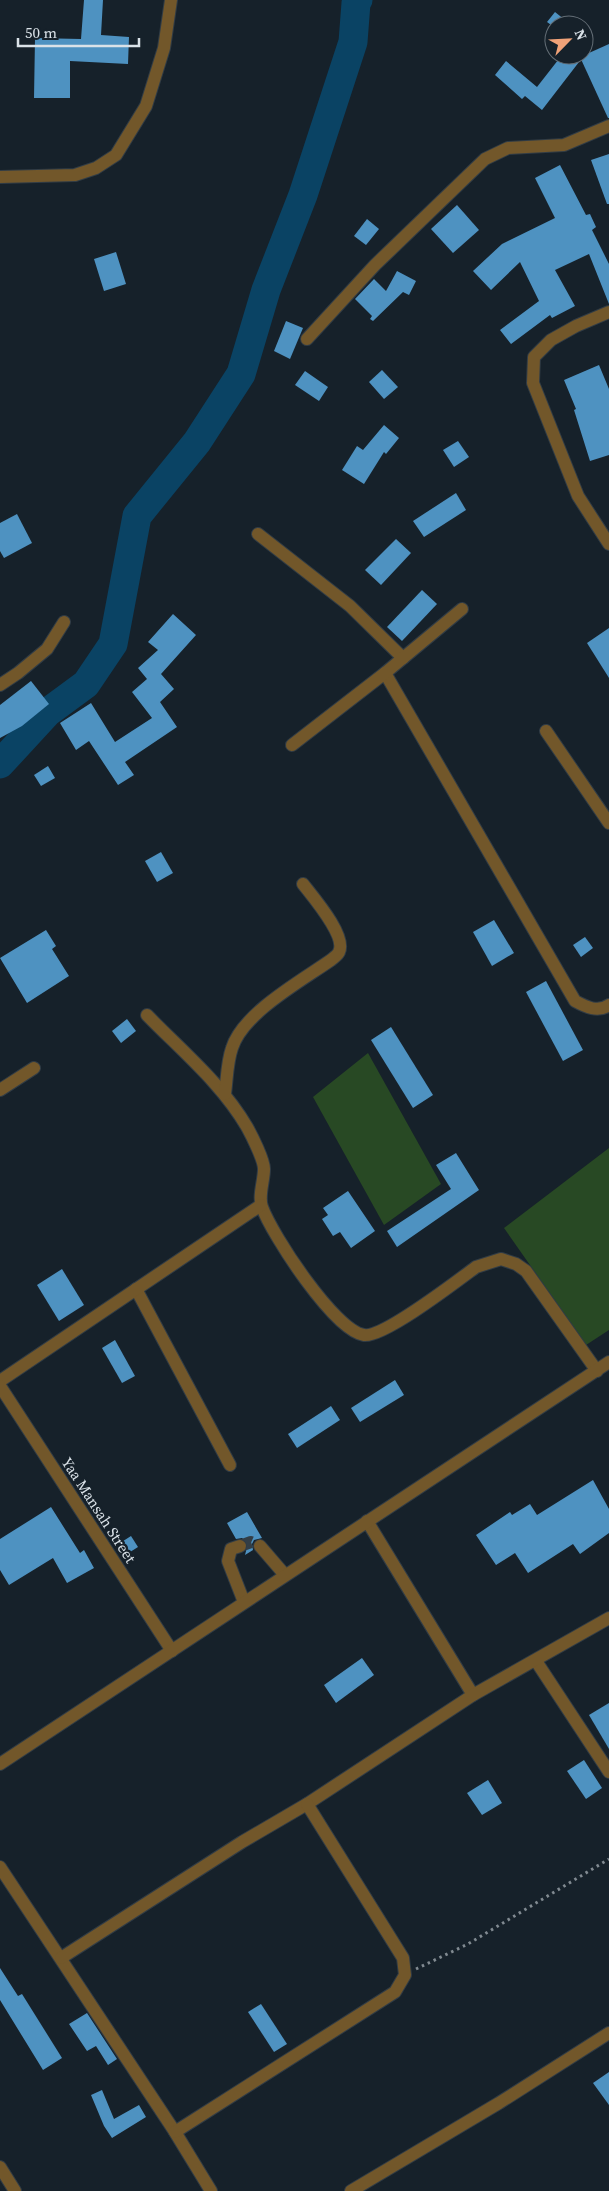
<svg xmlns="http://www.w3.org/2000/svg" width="609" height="2191" font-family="'Source Serif 4',serif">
  <rect width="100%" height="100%" fill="#16212a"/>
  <g fill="#284924">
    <path d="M368,1053L441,1184L384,1225L313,1097Z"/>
    <path d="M609,1148V1330L586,1345L504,1228Z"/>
  </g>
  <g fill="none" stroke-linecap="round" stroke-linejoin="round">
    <path stroke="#0a4364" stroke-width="29" d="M0,764L48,712L86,684L113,644L137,516L197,442L241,374L266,290L303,195L353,42L356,3L358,0"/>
  </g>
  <g fill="#4e92c1">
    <path d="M84,0H103L101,35L129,37L128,64L70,61V98H34L35,38L81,39Z"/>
    <path d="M555,12L565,20L560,25H554V27L547,22Z"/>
    <path d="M609,44V118H608L580,57Z"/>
    <path d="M562,55H571L579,62L542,110L525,96L522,99L495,75L506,61L537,87Z"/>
    <path d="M609,154V204H607L591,160Z"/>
    <path d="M560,165L586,215L590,214L596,227L592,230L609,264V304L589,254L555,270L575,306L552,318L550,315L511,344L500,330L539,301L520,262L491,290L473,271L502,244L555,218L535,178Z"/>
    <path d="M457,205L479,230L453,253L431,229Z"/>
    <path d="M367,219L379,229L366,245L354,236Z"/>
    <path d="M116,252L126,284L104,291L94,259Z"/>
    <path d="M397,271L416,281L409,295L403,292L373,321L370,319L372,316L355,299L374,279L386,291Z"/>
    <path d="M286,321L303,328L290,359L274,351Z"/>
    <path d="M599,365L609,389V455L590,461L574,410L576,409L564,380Z"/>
    <path d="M382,370L398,387L384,399L369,382Z"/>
    <path d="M305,371L328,387L319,401L295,385Z"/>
    <path d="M384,425L399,438L386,454L384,452L364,484L342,470L357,446L363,450Z"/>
    <path d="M458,441L469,457L454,467L443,450Z"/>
    <path d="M456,493L466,510L424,537L413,521Z"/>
    <path d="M17,514L32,543L4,558L0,551V523Z"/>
    <path d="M396,539L411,553L381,585L365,570Z"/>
    <path d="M422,590L437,604L402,641L387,627Z"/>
    <path d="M173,614L196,635L161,674L174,689L160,702L177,727L125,762L134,775L118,785L89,741L76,750L60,723L91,703L115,742L152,718L132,692L147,679L138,668L158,650L148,642Z"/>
    <path d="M609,628V678L587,643Z"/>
    <path d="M31,681L49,704L22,726L0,738V705Z"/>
    <path d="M48,766L55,778L41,786L34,775Z"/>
    <path d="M161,852L173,873L157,882L145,861Z"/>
    <path d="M494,920L514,953L492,966L473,932Z"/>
    <path d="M46,930L56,946L52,949L69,976L27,1003L0,958Z"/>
    <path d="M585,937L593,948L581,957L573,945Z"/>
    <path d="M546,981L583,1050L563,1061L526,992Z"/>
    <path d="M127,1019L136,1031L121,1043L112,1031Z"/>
    <path d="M391,1027L433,1095L413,1108L371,1040Z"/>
    <path d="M456,1153L479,1190L397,1247L387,1231L451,1189L436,1165Z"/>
    <path d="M348,1191L375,1231L351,1248L340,1232L333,1236L322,1219L328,1215L323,1208Z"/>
    <path d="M62,1269L84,1305L59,1321L37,1285Z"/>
    <path d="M115,1340L135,1376L122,1383L102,1348Z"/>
    <path d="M395,1380L404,1395L360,1422L351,1408Z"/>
    <path d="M331,1406L340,1420L297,1448L288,1434Z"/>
    <path d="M593,1480L609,1509V1533L580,1554L573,1544L528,1573L515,1553L496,1565L476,1535L510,1512L512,1515L530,1504L537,1515Z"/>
    <path d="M51,1507L80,1553L84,1550L94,1568L67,1583L53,1558L9,1585L0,1570V1539Z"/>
    <path d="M247,1512L262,1538L254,1540L252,1544L253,1550L245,1555L248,1543L242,1538L236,1539L227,1523Z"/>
    <path d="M131,1536L138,1547L127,1554L120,1543Z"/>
    <path d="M362,1658L374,1675L336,1703L324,1685Z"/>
    <path d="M609,1703V1749L589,1715Z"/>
    <path d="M584,1760L602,1788L586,1799L567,1771Z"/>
    <path d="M488,1780L502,1803L482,1815L467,1793Z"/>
    <path d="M0,1968L18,1996L22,1994L62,2058L43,2070L0,2000Z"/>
    <path d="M261,2004L287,2044L274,2052L248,2012Z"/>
    <path d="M87,2013L117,2059L108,2065L96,2046L87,2051L69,2024Z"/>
    <path d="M609,2072V2105L593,2083Z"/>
    <path d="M102,2090L114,2119L139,2105L146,2117L112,2138L104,2126L91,2095Z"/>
  </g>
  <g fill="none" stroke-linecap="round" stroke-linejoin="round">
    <path stroke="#333e46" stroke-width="12" stroke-dasharray="12 6" stroke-linecap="butt" d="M240,1546L251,1542L260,1546"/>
    <g stroke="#313c45" stroke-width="14">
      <g id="minor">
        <path d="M0,177L75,175L96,168L116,155L146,106L164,48L171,0"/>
        <path d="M609,312L576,326L551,340L534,357L533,383L578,496L609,544"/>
        <path d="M307,339L375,265L485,159L508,148L564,145L609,126"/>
        <path d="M258,534L350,606L403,658"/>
        <path d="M385,673L575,1001C586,1007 598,1013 609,1005"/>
        <path d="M0,685L18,673L47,649L64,622"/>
        <path d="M546,731L609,823"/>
        <path d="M292,745L385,673L462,609"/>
        <path d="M147,1015C182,1051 222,1084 247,1127C252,1136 264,1160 264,1169C264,1181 258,1196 262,1207C272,1235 335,1331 364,1335C383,1338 457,1281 476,1267L501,1259L516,1264L526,1271L597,1371"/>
        <path d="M0,1090L34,1068"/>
        <path d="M225,1094C227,1079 227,1062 232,1048C243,1013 301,981 331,960C333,958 338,955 339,952C347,936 313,897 303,884"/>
        <path d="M136,1289L230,1465"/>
        <path d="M0,1381L261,1205"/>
        <path d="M0,1386L172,1651"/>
        <path d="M367,1521L473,1695"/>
        <path d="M240,1546L231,1549L228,1561L244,1602"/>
        <path d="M260,1546L285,1575"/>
        <path d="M536,1661L609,1772"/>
        <path d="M0,1764L609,1362"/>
        <path d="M0,1867L175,2132L211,2191"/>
        <path d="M61,1958L242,1842L307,1804L473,1695L609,1618"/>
        <path d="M175,2132L395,1992L405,1975L403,1958L307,1804"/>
        <path d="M0,2167L15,2191"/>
        <path d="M351,2191L499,2103L609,2033"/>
      </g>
    </g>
    <path stroke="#818a91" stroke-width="3" stroke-dasharray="2.5 4" stroke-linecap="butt" d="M416,1969L468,1944L609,1859"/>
    <use href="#minor" stroke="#72572a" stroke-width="12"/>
  </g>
  <g text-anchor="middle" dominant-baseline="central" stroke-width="5" stroke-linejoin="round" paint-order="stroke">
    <g font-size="15" fill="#dae2e8" stroke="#16212a">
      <text transform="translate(99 1510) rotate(57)">Yaa Mansah Street</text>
    </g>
  </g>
  <g transform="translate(569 40) rotate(66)"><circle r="24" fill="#16212a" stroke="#646e76"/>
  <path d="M0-4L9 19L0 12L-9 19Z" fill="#f0a278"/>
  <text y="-8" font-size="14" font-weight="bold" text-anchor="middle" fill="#dae2e8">N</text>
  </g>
  <path d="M18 38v8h121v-8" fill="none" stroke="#dae2e8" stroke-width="2.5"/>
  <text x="25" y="38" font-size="15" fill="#dae2e8" stroke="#16212a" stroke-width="4" paint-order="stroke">50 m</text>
</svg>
